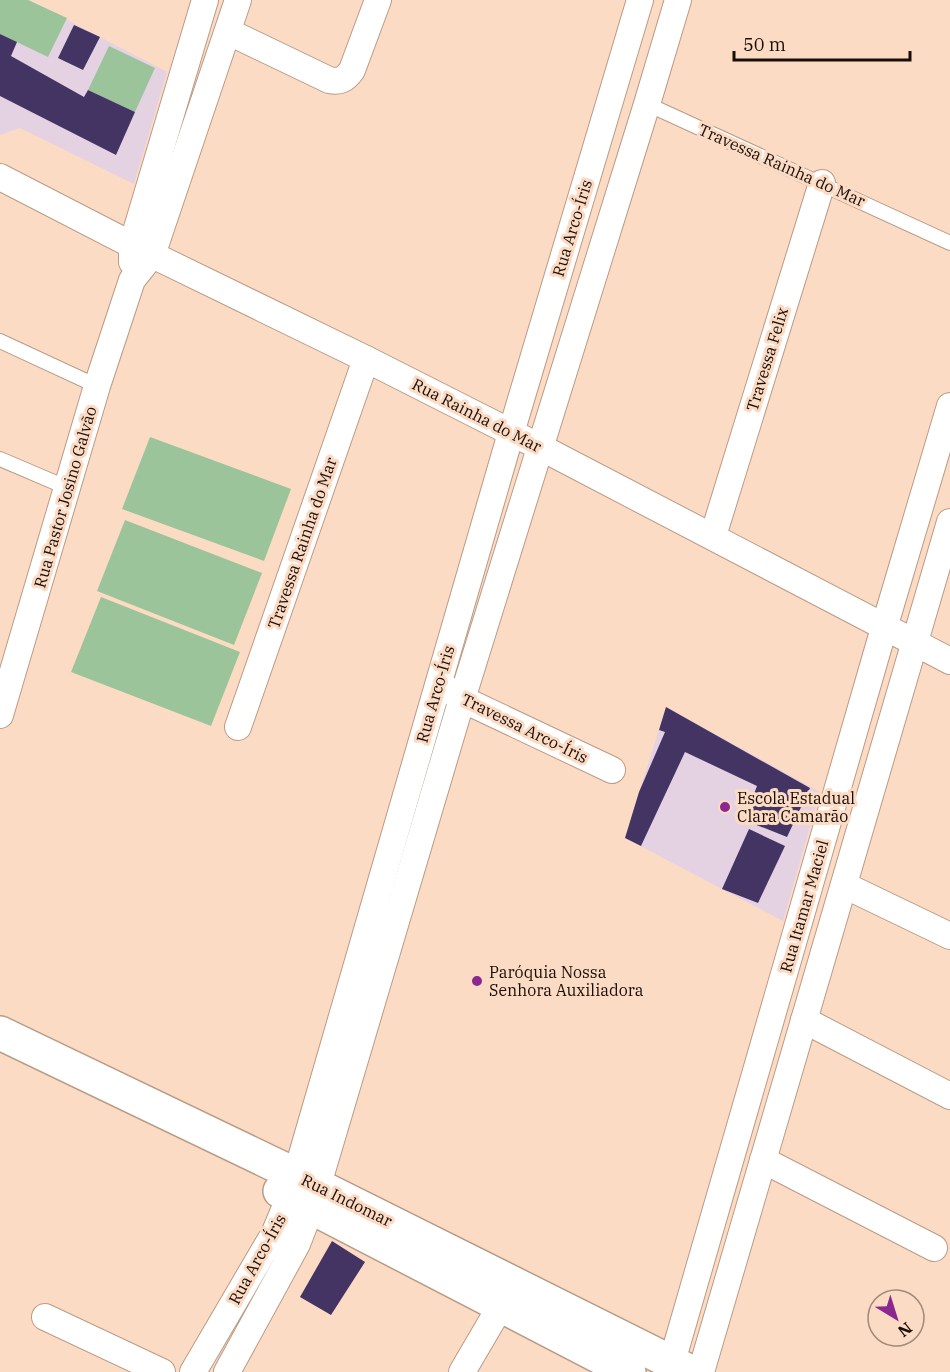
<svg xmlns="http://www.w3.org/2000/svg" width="950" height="1372" font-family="'IBM Plex Serif',serif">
  <rect width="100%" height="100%" fill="#fcdbc4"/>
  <g fill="#e4d2e3">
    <path d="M0,0H29L167,72L134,184L20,128L0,135Z"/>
    <path d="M666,707L820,792L783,921L625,838Z"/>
  </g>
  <g fill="#9cc49b">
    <path d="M0,0H28L67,18L48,57L0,34Z"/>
    <path d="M109,46L155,68L135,112L88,90Z"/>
    <path d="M150,437L291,489L264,561L122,509Z"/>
    <path d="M125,520L262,573L234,645L97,591Z"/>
    <path d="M101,597L240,652L211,726L71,672Z"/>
  </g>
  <g fill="#443463">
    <path d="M74,25L100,37L83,70L58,58Z"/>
    <path d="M0,34L17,42L11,56L84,97L88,90L135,112L116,155L0,96Z"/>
    <path d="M666,707L810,788L787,837L744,820L757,786L685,752L641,846L625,838L639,792L665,732L659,730Z"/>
    <path d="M749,829L785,846L758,903L722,889Z"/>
    <path d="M332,1241L365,1262L331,1315L300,1297Z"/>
  </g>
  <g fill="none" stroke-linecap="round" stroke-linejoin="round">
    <g stroke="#ba9b85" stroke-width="16">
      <g id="service">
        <path d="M647,104L950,243"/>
        <path d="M0,341L97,386"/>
        <path d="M0,459L68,488"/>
      </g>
    </g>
    <g stroke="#ba9b85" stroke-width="28">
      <g id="minor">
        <path d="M229,32L329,80C340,82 345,80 352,70L378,0"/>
        <path d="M0,177L132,245L366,359L540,447L950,661"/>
        <path d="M132,262V245L205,0"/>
        <path d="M713,536L822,183"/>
        <path d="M449,690L462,699L612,770"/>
        <path d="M0,715L97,386L132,280L152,255L238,0"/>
        <path d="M238,727L366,359"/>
        <path d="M844,885L950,936"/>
        <path d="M804,1020L950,1096"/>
        <path d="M763,1160L934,1248"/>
        <path d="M45,1317L162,1372"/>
        <path d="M193,1372L275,1232L290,1196L511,433L640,0"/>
        <path d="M227,1372L297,1244L311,1208L462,699L647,104L678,0"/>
        <path d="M462,1372L510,1290"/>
        <path d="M669,1372L884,628L950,406"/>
        <path d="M701,1372L950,522"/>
      </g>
    </g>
    <g stroke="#ba9b85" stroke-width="36">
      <g id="tertiary">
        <path d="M0,1033L296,1175L691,1372"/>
        <path d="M280,1191L629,1372"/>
      </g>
    </g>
    <use href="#service" stroke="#fff" stroke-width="14"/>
    <use href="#minor" stroke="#fff" stroke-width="26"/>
    <use href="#tertiary" stroke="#fff" stroke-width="33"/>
  </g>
  <g fill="#8b278f" stroke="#fcdbc4" stroke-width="2">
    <circle cx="725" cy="807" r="6"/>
    <circle cx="477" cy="981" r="6"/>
  </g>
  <g text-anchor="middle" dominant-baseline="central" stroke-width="6" stroke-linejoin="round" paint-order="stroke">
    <g font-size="16" fill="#190e07" stroke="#fcdbc4">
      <text transform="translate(782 165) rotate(24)">Travessa Rainha do Mar</text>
      <text transform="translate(572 228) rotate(-73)">Rua Arco-Íris</text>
      <text transform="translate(767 359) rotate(-73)">Travessa Felix</text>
      <text transform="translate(477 415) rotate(27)">Rua Rainha do Mar</text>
      <text transform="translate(65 497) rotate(-74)">Rua Pastor Josino Galvão</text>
      <text transform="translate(302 543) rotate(-71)">Travessa Rainha do Mar</text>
      <text transform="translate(435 694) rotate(-74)">Rua Arco-Íris</text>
      <text transform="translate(525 728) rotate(26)">Travessa Arco-Íris</text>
      <text transform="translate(804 906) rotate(-74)">Rua Itamar Maciel</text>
      <text transform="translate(347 1200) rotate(26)">Rua Indomar</text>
      <text transform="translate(257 1259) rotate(-61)">Rua Arco-Íris</text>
    </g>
    <g font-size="16" fill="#190e07" stroke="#fcdbc4" text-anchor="start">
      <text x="737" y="798">Escola Estadual<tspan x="737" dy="18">Clara Camarão</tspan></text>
      <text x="489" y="972">Paróquia Nossa<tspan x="489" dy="18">Senhora Auxiliadora</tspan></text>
    </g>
  </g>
  <g transform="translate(896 1318) rotate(142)"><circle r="28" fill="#fcdbc4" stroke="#a18978" stroke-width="1.5"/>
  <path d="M0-4.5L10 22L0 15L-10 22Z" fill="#8b278f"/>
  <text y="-9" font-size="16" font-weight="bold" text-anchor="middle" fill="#190e07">N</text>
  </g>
  <path d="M734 51v9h176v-9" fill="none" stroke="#190e07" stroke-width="3"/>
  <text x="743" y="51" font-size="18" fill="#190e07" stroke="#fcdbc4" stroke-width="4.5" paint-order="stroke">50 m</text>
</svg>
